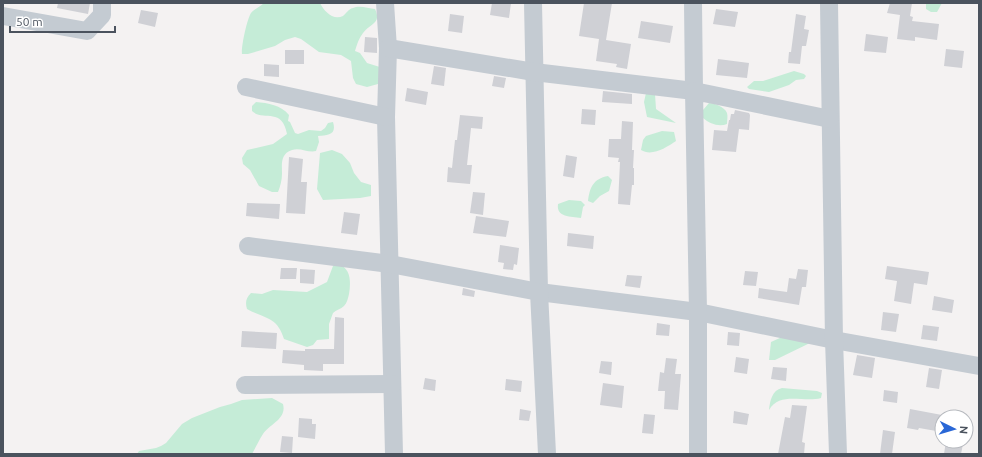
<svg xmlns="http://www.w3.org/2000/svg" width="982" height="457" font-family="Ubuntu,sans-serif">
  <rect width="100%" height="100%" fill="#f4f2f2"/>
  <g fill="#c5ecd7">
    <path d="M264,3H320C324,11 333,21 343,16C346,14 348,9 353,8C359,5 368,8 375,9C382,24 370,23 363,33C359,38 357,44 355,51L360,53L367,63L383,68L378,84L367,87L356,84L353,78L351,61L341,55L319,52L301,39L295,37L285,40L275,46L248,54H242C241,47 247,19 251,13C254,9 260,7 264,3Z"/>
    <path d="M926,3H942L937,12H931L926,9Z"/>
    <path d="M794,71L804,74L806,76L804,79L796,80L789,85L769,92L749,89L747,87L754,81H763Z"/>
    <path d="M646,93L655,94L656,109L676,123L647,117L644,102Z"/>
    <path d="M256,102C268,103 281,105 289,115L288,121L290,122L295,133L298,134L309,130L321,131L325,128L328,123L333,122C337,135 328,135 318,136L319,142L316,151C308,153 300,147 292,150C280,154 282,164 282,174C282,180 280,187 278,192H272L259,186L250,170L243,164L242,158L247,150L273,144L287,134C282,106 263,122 252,111V106Z"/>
    <path d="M709,103C714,103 725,107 727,113C728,116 727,121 727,124C719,127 710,124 703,118V110Z"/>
    <path d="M662,131L674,132L676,141C667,147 652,157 641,150L643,140L646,136Z"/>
    <path d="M332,150L342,154L350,163L354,173L361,182L371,185V196L360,198L323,200L317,189L320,153Z"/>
    <path d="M608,176L612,180L609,191L600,196L593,203L588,201C590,187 593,179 608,176Z"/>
    <path d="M569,200L581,201L585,205L583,207L581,218C571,216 556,218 558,204Z"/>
    <path d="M338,264C351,268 351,282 349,294C348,298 347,303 344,306C341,309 336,310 333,313L329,324V339L317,340L313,345L307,347L284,339C277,316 265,319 247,309C245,302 246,298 251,293L262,294L273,290L307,292L327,282L333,266Z"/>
    <path d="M793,332L812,342L775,360H769L771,342Z"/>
    <path d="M782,388L817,391L822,393L821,398C804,403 780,391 769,410C770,401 772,390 782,388Z"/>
    <path d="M272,398L283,404C287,419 270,424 263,434C259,440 256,447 252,454H137L139,451L156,448L161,446L166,443L182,424L192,418L220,407L231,404L242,400Z"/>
  </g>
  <g fill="#cfd0d5">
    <path d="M58,3H90L88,14L57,8Z"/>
    <path d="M492,3H511L509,18L490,15Z"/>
    <path d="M584,3H612L606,40L631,44L627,69L616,67L617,64L596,61L599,39L579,36Z"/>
    <path d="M890,3H912L910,16L913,17L912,21L939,24L937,40L915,37V41L897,39L900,15L887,13Z"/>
    <path d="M716,9L738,12L735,27L713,24Z"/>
    <path d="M141,10L158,13L155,27L138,23Z"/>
    <path d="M450,14L464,16L462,33L448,31Z"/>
    <path d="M796,14L806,16L804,29L809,30L806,46H802L800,64L788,63L789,52H791Z"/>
    <path d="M641,21L673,26L670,43L638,38Z"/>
    <path d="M866,34L888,37L886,53L864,51Z"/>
    <path d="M365,37L377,38V53L364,52Z"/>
    <path d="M946,49L964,51L962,68L944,66Z"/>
    <rect x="285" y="50" width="19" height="14"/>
    <path d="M718,59L749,63L747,78L716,75Z"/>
    <path d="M264,64L279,65V77L264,76Z"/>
    <path d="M434,66L446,68L444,86L431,84Z"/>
    <path d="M494,76L506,78L504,88L492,86Z"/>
    <path d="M407,88L428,92L426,105L405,101Z"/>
    <path d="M603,91L632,94V104L602,102Z"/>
    <path d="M582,109L596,110L595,125L581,124Z"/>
    <path d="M735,110L749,113L750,115L749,130L739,129L736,152L712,150L714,130L727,131L729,120H730L731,114H734Z"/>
    <path d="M460,115L483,117L482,129L471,128L467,165H472L470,184L447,182L448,167L452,168L455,140H457Z"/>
    <path d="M622,121L633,122L632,150H634L633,168H634V185H632L630,205L618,204L620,162H618L619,158L608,157L609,139H621Z"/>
    <path d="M566,155L577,157L574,178L563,176Z"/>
    <path d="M289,157L303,159L301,182H307L305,214L286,213Z"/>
    <path d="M473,192L485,193L483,215L470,213Z"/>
    <path d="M247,203L280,204L279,219L246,216Z"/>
    <path d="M344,212L360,214L357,235L341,233Z"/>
    <path d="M476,216L509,221L506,237L473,233Z"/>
    <path d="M568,233L594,236L593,249L567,246Z"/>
    <path d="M500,245L519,248L517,265L514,264L513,270L503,269L504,263L498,262Z"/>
    <path d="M887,266L929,272L927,285L914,283L911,304L894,301L897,281L885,279Z"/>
    <path d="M281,268H297L296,279H280Z"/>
    <path d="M300,269L315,270L314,284L300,283Z"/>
    <path d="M798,269L808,270L806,287H802L799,305L758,298L759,288L787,292L789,278L796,279Z"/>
    <path d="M745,271L758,272L756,286L743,285Z"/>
    <path d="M627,275L642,276L640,288L625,286Z"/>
    <path d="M463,288L475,291L474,297L462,295Z"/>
    <path d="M934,296L954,300L952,313L932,310Z"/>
    <path d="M883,312L899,314L896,332L881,330Z"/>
    <path d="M335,317L344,318V364H323V371L304,370V365L282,363L283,350L305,351V349H334Z"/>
    <path d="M657,323L670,325L669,336L656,335Z"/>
    <path d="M923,325L939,327L937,341L921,339Z"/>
    <path d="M242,331L277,333L276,349L241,347Z"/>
    <path d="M728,332L740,333L739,346L727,345Z"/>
    <path d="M857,355L875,358L872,378L853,375Z"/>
    <path d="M736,357L749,359L747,374L734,372Z"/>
    <path d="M666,358L677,359L675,374H681L678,410L664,409L665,391H658L660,372L664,373Z"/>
    <path d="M601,361L612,362L611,375L599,373Z"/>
    <path d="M773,367L787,368L786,381L771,379Z"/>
    <path d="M929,368L942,370L939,389L926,387Z"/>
    <path d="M425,378L436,380L435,391L423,389Z"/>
    <path d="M506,379L522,381L521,392L505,390Z"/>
    <path d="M603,383L624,386L622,408L600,405Z"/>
    <path d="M884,390L898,392L897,403L883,401Z"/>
    <path d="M792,405L807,406L802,442L805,443L804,454H778L785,417L790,418Z"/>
    <path d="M520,409L531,411L529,421L519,420Z"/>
    <path d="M910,409L942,415V432L919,428L918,430L907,428Z"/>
    <path d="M734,411L749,414L747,425L733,423Z"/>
    <path d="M644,414L655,415L653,434L642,433Z"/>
    <path d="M299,418L312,419V424H316L315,439L298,437Z"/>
    <path d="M883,430L895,432L892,454H880Z"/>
    <path d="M282,436L293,437L292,453L280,452Z"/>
    <path d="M946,441L963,444L961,454H944Z"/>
  </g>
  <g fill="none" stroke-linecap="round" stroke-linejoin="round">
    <g stroke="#c4cbd2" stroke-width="18">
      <path d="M385,3L388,48L386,117L394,454"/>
      <path d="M533,3L539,292L698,312L834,340L979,366"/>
      <path d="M829,3L834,340L838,454"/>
      <path d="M3,16L87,31L102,15V3"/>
      <path d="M388,48L534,72L694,91L693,3"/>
      <path d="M246,87L386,117"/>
      <path d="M248,246L390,264L539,292L547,454"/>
      <path d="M245,385L392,384"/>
      <path d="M698,454V312L694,91L830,119"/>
    </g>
  </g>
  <rect width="982" height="457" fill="none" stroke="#4b535e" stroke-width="8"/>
  <g transform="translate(954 429) rotate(95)"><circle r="19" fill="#ffffff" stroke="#b7babf"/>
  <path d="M0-3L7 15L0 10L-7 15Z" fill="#2967d6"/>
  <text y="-6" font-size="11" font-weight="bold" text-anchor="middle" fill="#4b535e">N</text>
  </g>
  <path d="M10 26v6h105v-6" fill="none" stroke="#4b535e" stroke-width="2"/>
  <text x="16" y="26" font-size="12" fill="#4b535e" stroke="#ffffff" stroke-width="3" paint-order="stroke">50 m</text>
</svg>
